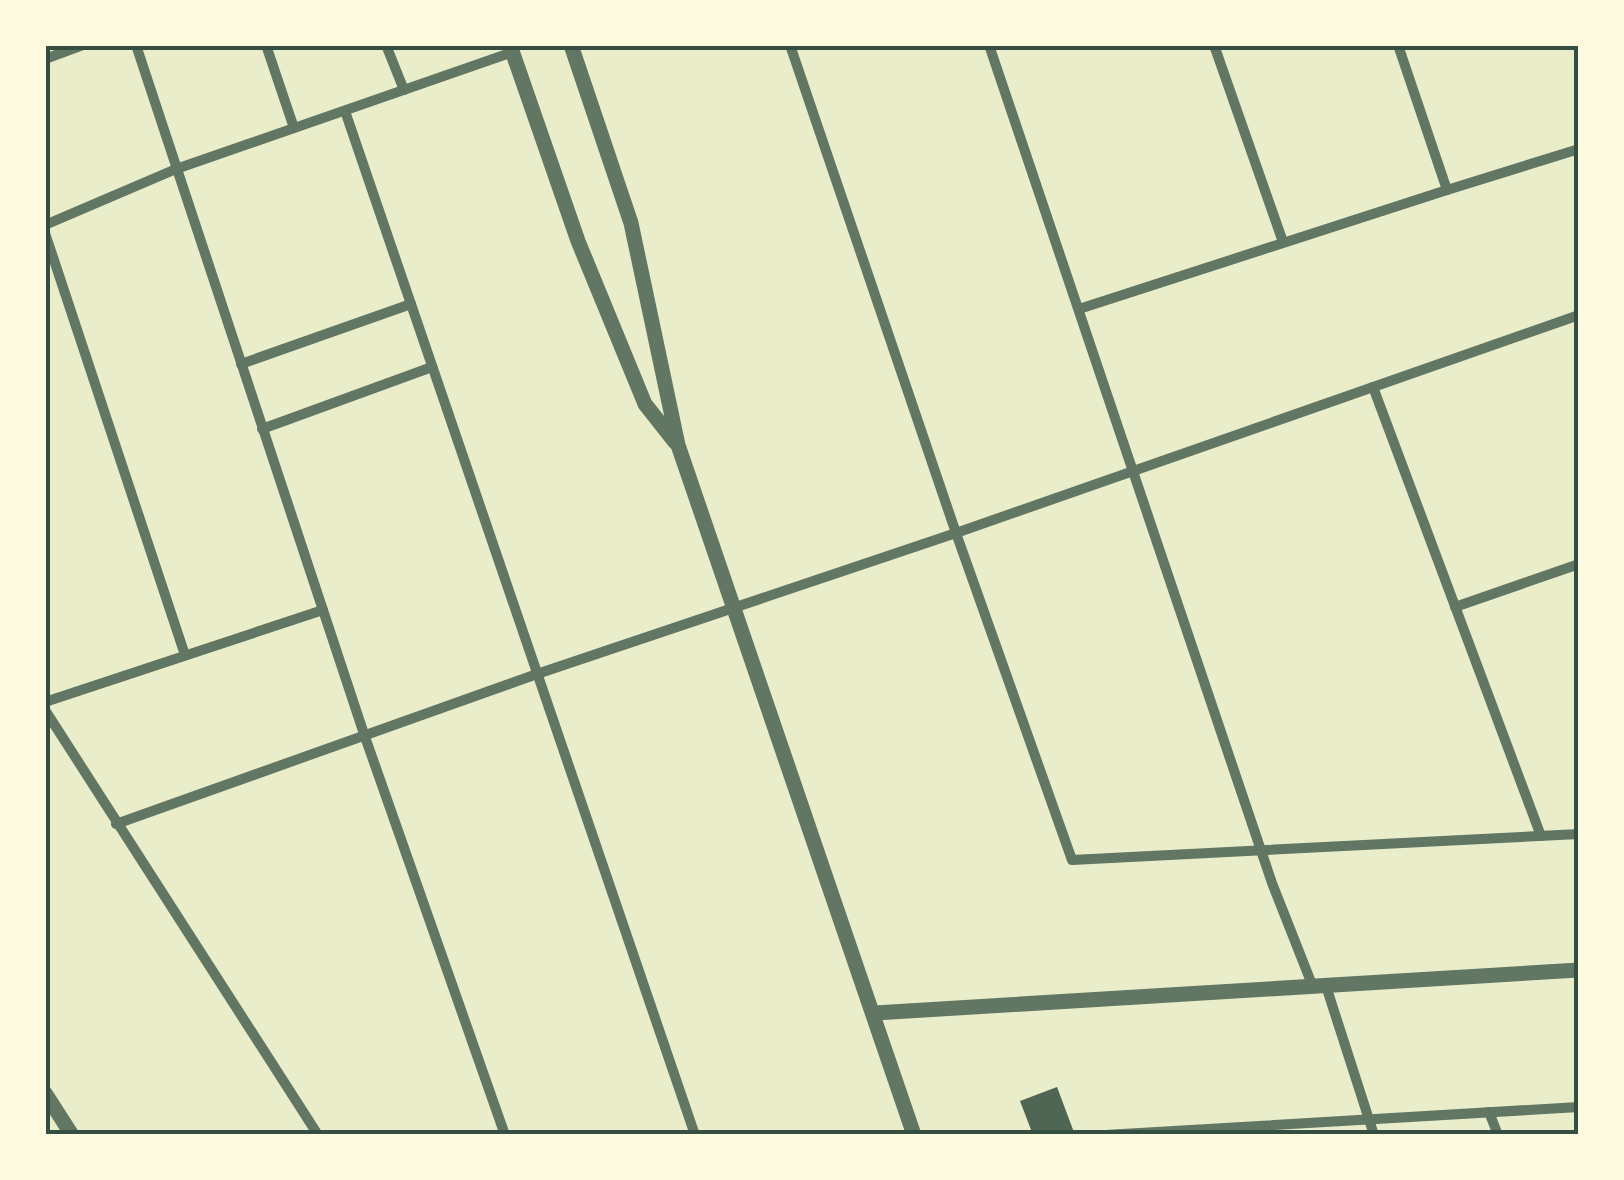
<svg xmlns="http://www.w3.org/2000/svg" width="1624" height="1180" font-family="Signika,sans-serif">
  <rect width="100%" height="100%" fill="#e9edc9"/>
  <path fill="#4f6655" d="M1057,1087L1075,1135H1033L1020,1101Z"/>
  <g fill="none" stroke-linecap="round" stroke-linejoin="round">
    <g stroke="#617663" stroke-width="10">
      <path d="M136,45L364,734L505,1135"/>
      <path d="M266,45L294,128"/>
      <path d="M386,45L404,90"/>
      <path d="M790,45L956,533L1072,860L1579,834"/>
      <path d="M989,45L1272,883L1313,987"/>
      <path d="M1214,45L1283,242"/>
      <path d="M45,59L83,45"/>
      <path d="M345,111L695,1135"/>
      <path d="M1447,190L1579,149"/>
      <path d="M45,225L176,169L513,52"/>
      <path d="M45,233L185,655"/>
      <path d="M1079,309L1447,190L1398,45"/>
      <path d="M241,364L411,304"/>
      <path d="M1373,387L1541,836"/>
      <path d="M262,429L432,367"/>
      <path d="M1455,607L1579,564"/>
      <path d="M45,702L323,610"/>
      <path d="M45,710L318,1135"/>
      <path d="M116,824L537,674L956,533L1579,315"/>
      <path d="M1326,986L1374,1135"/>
      <path d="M1489,1112L1498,1135"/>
      <path d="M1105,1135L1579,1107"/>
    </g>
    <g stroke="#617663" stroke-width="15">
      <path d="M510,45L578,241L645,404L675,442"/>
      <path d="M571,45L631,223L678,445L914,1135"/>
      <path d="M875,1013L1579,970"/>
      <path d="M45,1093L72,1135"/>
    </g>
  </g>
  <rect width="1624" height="1180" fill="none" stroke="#fefae0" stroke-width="95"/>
  <rect x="48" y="48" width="1528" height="1084" fill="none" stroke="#344e41" stroke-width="4"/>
</svg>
